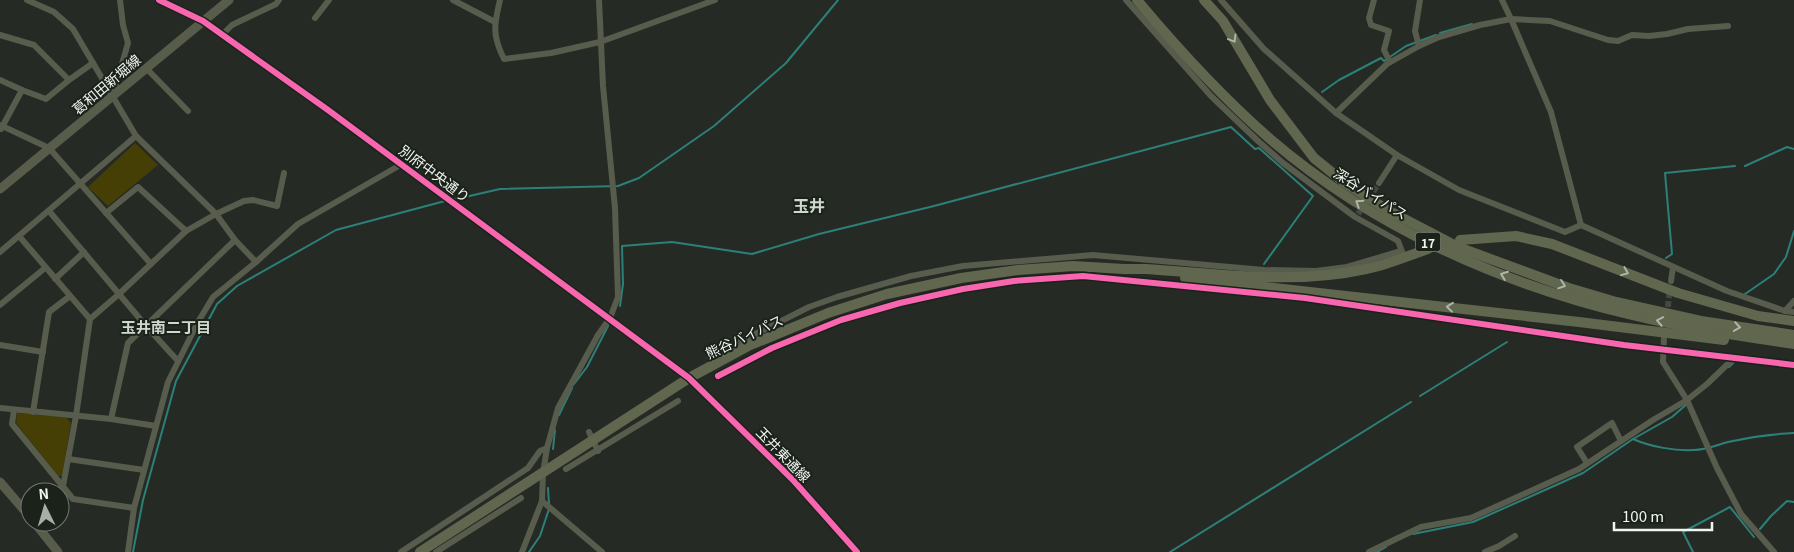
<svg xmlns="http://www.w3.org/2000/svg" width="1794" height="552" font-family="Georgia,'Noto Sans JP',serif">
  <rect width="100%" height="100%" fill="#252a25"/>
  <g fill="#453e05">
    <path d="M135,143L158,165L108,206L88,187Z"/>
    <path d="M17,413L66,417L71,423L62,476H58L16,423Z"/>
  </g>
  <g fill="none" stroke-linecap="round" stroke-linejoin="round">
    <g stroke="#2d8077" stroke-width="2">
      <path d="M1440,33L1472,24"/>
      <path d="M1322,92L1339,80L1381,58L1384,61L1406,46L1436,35"/>
      <path d="M1745,166L1787,147L1794,149"/>
      <path d="M452,200L500,189L618,186L639,178L714,126L786,63L838,0"/>
      <path d="M1666,258L1672,254L1665,173L1735,166"/>
      <path d="M1745,294L1774,274L1786,257L1794,231"/>
      <path d="M620,306L623,284L622,246L672,242L752,254L819,234L934,206L1231,127L1255,149L1259,148L1313,196L1264,264"/>
      <path d="M1729,367L1734,362"/>
      <path d="M574,384L587,367L608,326"/>
      <path d="M1420,396L1507,342"/>
      <path d="M559,415L572,388"/>
      <path d="M1633,439C1651,447 1675,451 1694,450C1706,450 1717,445 1728,442C1750,437 1772,434 1794,433"/>
      <path d="M553,449L555,430"/>
      <path d="M548,488L549,504"/>
      <path d="M1760,529L1771,516L1787,501L1794,502"/>
      <path d="M1413,534L1473,522L1583,473L1633,439L1672,417L1688,403"/>
      <path d="M133,552L143,500L176,381L217,304L237,286L336,230L445,201"/>
      <path d="M529,552L540,536L549,509"/>
      <path d="M1170,552L1411,402"/>
      <path d="M1377,552L1386,547"/>
      <path d="M1693,552L1683,532L1730,507L1754,537"/>
    </g>
    <g stroke="#434843" stroke-width="6" stroke-dasharray="6 3" stroke-linecap="butt">
      <path d="M1358,214L1379,183"/>
      <path d="M1667,316L1670,286"/>
    </g>
    <g stroke="#585c4d" stroke-width="6">
      <path d="M27,0L54,12L73,29L136,136L216,214L235,240L256,262"/>
      <path d="M453,0L495,22"/>
      <path d="M500,0C494,25 492,35 504,59L551,53L600,42L715,0"/>
      <path d="M1126,0L1211,96L1258,141L1283,163L1355,217L1398,241L1403,254"/>
      <path d="M1221,0L1264,49L1336,113L1397,155L1459,190L1565,232L1581,225L1727,291L1785,311L1794,312"/>
      <path d="M1374,0L1369,18L1371,25L1389,31L1384,50L1390,62"/>
      <path d="M1502,0L1511,19L1551,112L1581,225"/>
      <path d="M315,18L329,0"/>
      <path d="M0,35L34,45L69,80"/>
      <path d="M222,35L232,25L276,4L279,0"/>
      <path d="M1419,46L1415,31L1420,0"/>
      <path d="M146,68L188,111"/>
      <path d="M0,80L22,90L46,99L69,80L93,63"/>
      <path d="M113,95L128,43L123,25L120,0"/>
      <path d="M1336,113L1387,64L1419,46L1439,37L1480,25L1511,19L1550,21L1608,40L1618,41L1632,35L1649,36L1667,34L1688,29L1728,26"/>
      <path d="M0,125L49,148L151,264"/>
      <path d="M1,129L22,90"/>
      <path d="M1379,183L1397,155"/>
      <path d="M49,211L146,326L178,361"/>
      <path d="M106,213L138,187L186,231"/>
      <path d="M19,236L90,319"/>
      <path d="M0,252L136,136"/>
      <path d="M55,279L84,252"/>
      <path d="M1671,281L1673,267"/>
      <path d="M0,305L45,268"/>
      <path d="M1785,311L1794,301"/>
      <path d="M1664,337L1663,362L1687,400L1717,468L1741,514L1774,552"/>
      <path d="M0,345L43,352"/>
      <path d="M710,357L809,307L837,297L911,276L963,266L1093,255L1264,270L1316,271L1347,267L1401,251"/>
      <path d="M718,376L772,348L841,320L900,303L963,289L1014,281L1083,276L1305,298L1624,345L1794,365"/>
      <path d="M0,408L111,419L156,426"/>
      <path d="M14,410L12,424L73,499L134,508"/>
      <path d="M33,412L49,312L70,296"/>
      <path d="M111,419L128,343L235,240"/>
      <path d="M589,432L598,451"/>
      <path d="M68,459L144,470"/>
      <path d="M1587,463L1577,447L1612,423L1621,441"/>
      <path d="M566,469L678,401"/>
      <path d="M55,492L63,486L76,416L90,319L119,294L186,231L216,214L244,201L253,200L277,206L284,173"/>
      <path d="M542,501L602,552"/>
      <path d="M128,552L134,508L168,382L198,322L213,297L256,262L298,224L402,164"/>
      <path d="M401,552L528,468L540,451L547,448"/>
      <path d="M436,552L521,498"/>
      <path d="M522,552L542,501L543,473L547,448L558,408L598,335L610,318L618,297L615,208L603,86L599,0"/>
      <path d="M1369,552L1421,527L1471,518L1579,469L1653,420L1687,400L1707,384L1734,358"/>
      <path d="M1485,552L1499,546L1515,536"/>
    </g>
    <path stroke="#585c4d" stroke-width="8" d="M159,0L203,21L328,110L689,378L793,480L857,552"/>
    <g stroke="#575d4a" stroke-width="9">
      <path d="M0,189L229,0"/>
      <path d="M0,482L30,517"/>
      <path d="M34,522L58,552"/>
    </g>
    <g stroke="#60674e" stroke-width="10">
      <path d="M1137,0C1178,49 1221,96 1269,138C1372,227 1501,284 1632,315C1685,328 1740,336 1794,344"/>
      <path d="M1204,0L1223,21L1270,100L1314,158L1345,183L1389,211L1458,247L1569,288L1616,302L1701,321L1794,335"/>
      <path d="M1460,240L1516,236L1552,244L1678,293L1758,316L1794,321"/>
      <path d="M1185,278L1579,322L1724,340"/>
      <path d="M420,552L689,378L748,346L828,313L887,294L961,278L1018,270L1073,266L1124,269H1146C1219,274 1294,285 1366,269C1387,265 1407,256 1428,249"/>
    </g>
    <g stroke="#1b221a" stroke-width="9">
      <g id="cycleway">
        <path d="M159,0L203,21L328,110L689,378L793,480L857,552"/>
        <path d="M718,376L772,348L841,320L900,303L963,289L1014,281L1083,276L1305,298L1624,345L1794,365"/>
      </g>
    </g>
    <use href="#cycleway" stroke="#f766af" stroke-width="6"/>
  </g>
  <defs><path id="oneway-chevron" d="M-2-3.5L2.5 0L-2 3.5" fill="none" stroke-width="1.6" stroke-linecap="round" stroke-linejoin="round" transform="scale(1.25)"/></defs>
  <g stroke="#afb5a7">
    <use href="#oneway-chevron" transform="translate(1233 39) rotate(59)"/>
    <use href="#oneway-chevron" transform="translate(1359 203) rotate(-147)"/>
    <use href="#oneway-chevron" transform="translate(1625 272) rotate(22)"/>
    <use href="#oneway-chevron" transform="translate(1504 275) rotate(-159)"/>
    <use href="#oneway-chevron" transform="translate(1562 285) rotate(19)"/>
    <use href="#oneway-chevron" transform="translate(1450 307) rotate(-174)"/>
    <use href="#oneway-chevron" transform="translate(1660 321) rotate(-169)"/>
    <use href="#oneway-chevron" transform="translate(1737 327) rotate(9)"/>
  </g>
  <g text-anchor="middle" dominant-baseline="central" stroke-width="4" stroke-linejoin="round" paint-order="stroke">
    <rect fill="#1b221a" stroke="#b0b6b0" stroke-width="1" x="1415.5" y="232.5" width="25" height="19" rx="4"/>
    <g font-size="12" font-weight="bold" fill="#f0f5f0">
      <text x="1428" y="242">17</text>
    </g>
    <g font-size="14" fill="#f0f5f0" stroke="#1b221a">
      <text transform="translate(106 84) rotate(-40)">葛和田新堀線</text>
      <text transform="translate(435 173) rotate(37)">別府中央通り</text>
      <text transform="translate(1371 193) rotate(32)">深谷バイパス</text>
      <text transform="translate(744 336) rotate(-25)">熊谷バイパス</text>
      <text transform="translate(784 454) rotate(46)">玉井東通線</text>
    </g>
    <g font-size="15" font-weight="bold" fill="#ced8cd" stroke="#1b221a">
      <text x="166" y="326">玉井南二丁目</text>
    </g>
    <g font-size="16" font-weight="bold" fill="#ced8cd" stroke="#1b221a">
      <text x="809" y="205">玉井</text>
    </g>
  </g>
  <g transform="translate(45 507) rotate(355)"><circle r="24" fill="#1b221a" stroke="#707670"/>
  <path d="M0-4L9 19L0 12L-9 19Z" fill="#a9aea9"/>
  <text y="-8" font-size="14" font-weight="bold" text-anchor="middle" fill="#f0f5f0">N</text>
  </g>
  <path d="M1614 522v8h98v-8" fill="none" stroke="#f0f5f0" stroke-width="2.5"/>
  <text x="1622" y="522" font-size="15" fill="#f0f5f0" stroke="#1b221a" stroke-width="4" paint-order="stroke">100 m</text>
</svg>
